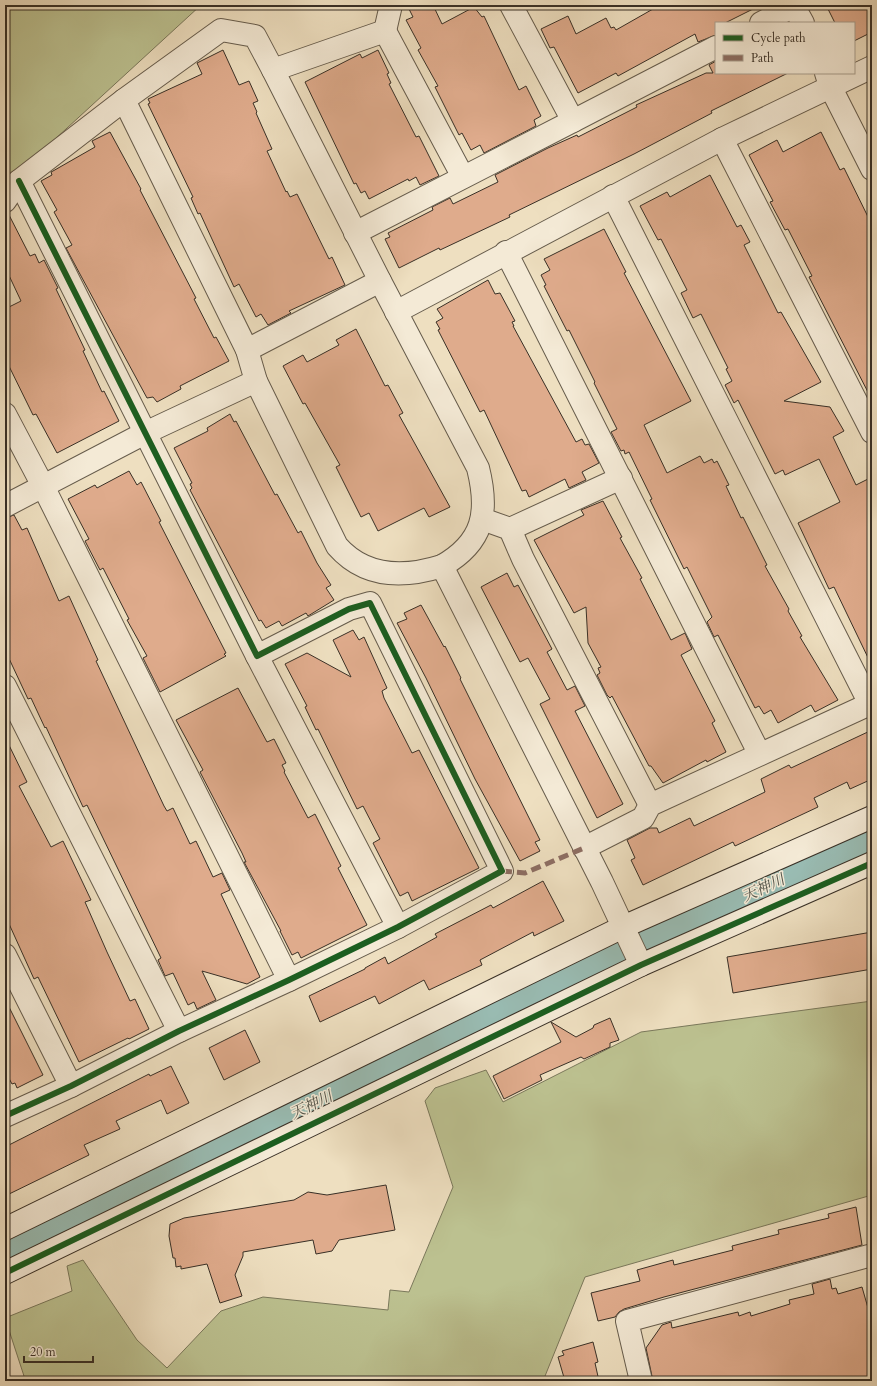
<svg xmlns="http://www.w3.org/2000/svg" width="877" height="1386" font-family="Cardo,'Noto Serif JP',serif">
  <rect width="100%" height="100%" fill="#eedfc0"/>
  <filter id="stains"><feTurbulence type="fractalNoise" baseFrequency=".005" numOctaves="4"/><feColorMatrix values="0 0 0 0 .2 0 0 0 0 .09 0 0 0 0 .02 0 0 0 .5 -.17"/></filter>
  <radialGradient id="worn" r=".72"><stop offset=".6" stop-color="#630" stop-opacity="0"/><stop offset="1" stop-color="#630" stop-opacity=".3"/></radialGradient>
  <g fill="#bcc190" stroke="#7a785b">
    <path d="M5,5H201L5,185Z"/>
    <path d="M872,1001V1195L585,1277L543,1381H14L24,1376L5,1318L72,1291L67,1266L83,1260L137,1340L167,1368L221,1311L263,1297L388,1310L390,1290L409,1292L453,1187L425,1101L435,1088L486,1070L503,1102L641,1032Z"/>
  </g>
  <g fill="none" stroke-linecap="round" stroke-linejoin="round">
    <g stroke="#99bcb3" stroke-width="42">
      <path d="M654,937L872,838"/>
      <path d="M5,1249C209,1153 413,1056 614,955"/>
    </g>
  </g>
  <g fill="#dfab8c" stroke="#393026">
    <path d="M407,5H433L442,24L474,7L482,17L484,16L519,90L526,86L541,116L534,120L536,126L484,153L480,145L471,150L462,133L459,135L435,87L438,86L418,50L421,48L406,20L413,17Z"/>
    <path d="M660,5H761L725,23H716V35L698,42L695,34L618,76L616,73L578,93L554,47L550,48L541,29L568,16L576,34L606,18L611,28L614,27L616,30Z"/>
    <path d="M826,5H872V32L854,41V23H835Z"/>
    <path d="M223,50L239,85L249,81L258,101L253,103L257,112L256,113L272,149L267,151L286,192L287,191L290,197L297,194L329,259L332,257L345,285L289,311L291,313L268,325L261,314L256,317L239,284L234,287L200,213L198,214L191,198L193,197L148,104L150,103L148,99L202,74L197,63Z"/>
    <path d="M378,50L389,73L387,74L391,83L389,84L416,137L419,136L439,176L420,185L416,177L409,181L408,179L369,199L365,191L361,193L356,183L354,184L305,82L360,54L362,58Z"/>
    <path d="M716,61V73H788L711,111L712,113L634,154L509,215L510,217L440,250L439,248L399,268L385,239L390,237L388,233L433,210L432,207L450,198L453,204L498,182L495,175L548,148L577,135L578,137L637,107L636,105L706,73H713L709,65Z"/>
    <path d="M110,132L141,189L140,190L196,298L194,299L214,338L216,337L229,361L180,386L181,389L157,402L153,397L147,398L81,276L66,248L72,245L54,212L57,210L41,181L52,175L51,172L53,171L95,147L92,141Z"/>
    <path d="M821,132L840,170L844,168L872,225V400L809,277L812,276L788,229L785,230L770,202L773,201L749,155L777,140L783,152Z"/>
    <path d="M710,175L737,227L741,225L750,242L744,245L778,313L781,312L821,382L784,401L830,407L844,431L833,437L856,485L872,477V666L834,587L829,589L798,523L840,502L819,459L785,475L783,470L775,474L738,400L734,403L725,385L732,381L726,369L728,368L701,314L693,318L681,293L687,290L661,239L658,240L640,206L667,192L670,197Z"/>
    <path d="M5,213H8L30,256L35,254L39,263L44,260L58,288L56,289L85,350L83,351L102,392L104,391L119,421L57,453L36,414L33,415L5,358V309L21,301L5,267Z"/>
    <path d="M604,229L626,272L624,273L691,401L644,425L667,473L700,456L704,463L712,459L714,463L717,461L729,485L726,486L741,518L743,517L767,565L765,566L789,609L788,611L802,636L800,637L838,700L815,712L811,705L778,723L771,710L764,714L759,706L755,708L718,635L714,637L707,622L712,617L687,567L684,569L650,500L652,499L629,452L625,454L624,450L621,451L611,432L617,429L594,383L595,382L569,330L567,331L544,286L546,285L541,275L550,270L544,259Z"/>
    <path d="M488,280L495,294L500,293L515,321L512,322L514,326H513L576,442L582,439L585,445L589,444L599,463L582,472L586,480L569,488L565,479L529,497L526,490L522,491L484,410L480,412L438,330L440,329L436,322L443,318L437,309Z"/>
    <path d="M356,329L385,386L388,385L403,413L399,415L450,507L429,517L424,508L378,531L369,513L361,517L336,467L340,465L305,403L303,404L283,366L303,355L307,362L339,345L336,340Z"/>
    <path d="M230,414L234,422L236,421L275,495L277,494L298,533L301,531L317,563L331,585L326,588L334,600L308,616L306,613L282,626L279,621L266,628L261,620L259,621L190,490L192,488L190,484L192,483L174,448L208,431L207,428Z"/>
    <path d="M129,471L137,485L141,482L161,521L159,522L226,653L224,654L226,656L160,692L143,658L147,656L127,620L129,619L103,568L100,570L85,541L89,539L68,499L95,485L97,488Z"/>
    <path d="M603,501L622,537L620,538L642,578L640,579L671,640L685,633L692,649L681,655L715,721L712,723L726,752L707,762L706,760L663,783L651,766H649L612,696L610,698L607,695L597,675L600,673L598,668L601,667L588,643L586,607L574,613L534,540L584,515L581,510Z"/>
    <path d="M14,515L22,530L27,528L59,601L69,596L98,660L96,661L164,806L167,811L173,808L190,844L196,841L213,877L222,873L230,890L221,894L260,977L247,984L202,971L216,1000L197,1009L194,1002L188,1005L173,973L165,976L158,960L161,958L87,805L83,807L46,727L45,728L31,698L28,699L5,650V518Z"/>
    <path d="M507,573L514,587L518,585L552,649L547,652L567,690L575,686L585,706L575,711L623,804L597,818L540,704L550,699L528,658L520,662L481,587Z"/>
    <path d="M421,605L444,647L445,646L461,678L460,679L540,840L535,842L540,851L520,861L475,779L426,678L397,623L407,619L404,613Z"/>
    <path d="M353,630L359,640L364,637L387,688L382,691L384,698L412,753L419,750L479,868L412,901L408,892L400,896L373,843L380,839L363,806L357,809L318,729L316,730L305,707L307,706L285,664L307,653L351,677L333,640Z"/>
    <path d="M238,688L267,742L274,739L286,763L282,765L285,771L284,772L308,818L315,814L341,866L338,868L367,925L301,958L298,952L292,955L280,931H281L244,862H246L242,853L200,772L203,770L176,720Z"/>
    <path d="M872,730V779L850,789L847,782L814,798L818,807L735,846L733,842L643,885L631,860L635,858L627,840L650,828H657L659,833L690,818L694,826L765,792L761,779L789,765L791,768Z"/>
    <path d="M5,737L27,782L19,786L51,847L63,841L91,900L85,902L107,952L130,1001L135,999L149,1029L129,1039L128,1038L79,1062L38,977L34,979L5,915Z"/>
    <path d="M543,881L564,921L534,936L533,932L480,960L482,965L429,990L424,980L379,1004L375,996L320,1022L309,996L365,969V968L385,957L388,964L437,937L435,934L491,905L493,908Z"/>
    <path d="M872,932V969L733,993L727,957Z"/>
    <path d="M5,999L43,1075L17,1088L15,1083L12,1084L5,1071Z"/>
    <path d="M610,1018L619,1040L610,1043V1047L584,1059L581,1057L540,1075L542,1080L504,1099L493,1076L561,1042L551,1022L576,1037L593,1028L594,1025Z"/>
    <path d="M245,1030L260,1062L224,1080L209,1048Z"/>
    <path d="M171,1066L189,1103L167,1114L161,1100L116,1121L120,1129L84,1145L89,1155L5,1196V1147L149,1074L150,1076Z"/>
    <path d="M386,1185L395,1230L339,1240L332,1251L316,1254L313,1240L243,1252V1256L235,1275L242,1296L220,1303L207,1264L181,1269V1266L176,1267L175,1258H173L169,1236L170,1224L184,1218L294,1200L308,1192L327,1195Z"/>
    <path d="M856,1207L862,1245L664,1297L624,1309L619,1312L615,1317L598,1321L591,1293L640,1281L637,1270L673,1260L674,1265L733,1250L732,1246L779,1234L778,1230L829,1218L828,1214Z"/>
    <path d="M830,1279L832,1289L836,1288L838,1294L862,1287L872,1322V1381H653L646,1348L662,1325L671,1322L672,1328L738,1312L739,1316L750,1312L751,1316L790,1304L789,1300L814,1294L812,1284Z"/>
    <path d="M593,1342L598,1362L595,1363L599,1381H565L558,1357L564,1355L562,1351Z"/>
  </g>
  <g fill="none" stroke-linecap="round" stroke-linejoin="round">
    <g stroke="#665c4c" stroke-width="24">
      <g id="street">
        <path d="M793,5L803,23"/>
        <path d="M761,23L796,5"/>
        <path d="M385,31L463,177"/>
        <path d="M273,70L380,281L478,468C489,512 484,542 442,566"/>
        <path d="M826,73L830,86L872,169"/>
        <path d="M124,100L221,30L255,36L273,70L385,31L391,5"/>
        <path d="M573,121L716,47"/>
        <path d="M722,139L872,432"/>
        <path d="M613,196L870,704"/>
        <path d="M5,201L19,181L124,100L247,350L256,381L337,546C365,578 404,578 442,566L602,882L641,965"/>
        <path d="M355,233L573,121L511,5"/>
        <path d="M506,252L759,753"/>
        <path d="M396,312L722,139L872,67"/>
        <path d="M247,350L380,281"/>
        <path d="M5,414L43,486L289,980"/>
        <path d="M5,506L145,433L256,381"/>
        <path d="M482,519L510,529L523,559L650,805"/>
        <path d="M510,529L621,478"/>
        <path d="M257,656L398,927"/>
        <path d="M5,686L179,1031"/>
        <path d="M584,848L643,818L650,805L872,703"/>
        <path d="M5,955L71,1086"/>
        <path d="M5,1116L71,1086L179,1031L289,980L398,927L502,871L370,603L349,609L257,656L19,181"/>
        <path d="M641,1381L627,1321L872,1255"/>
      </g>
    </g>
    <g stroke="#393026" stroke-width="24">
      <g id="secondary">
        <path d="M5,1229L623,927L872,817"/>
        <path d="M5,1273L641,965L872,863"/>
      </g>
    </g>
    <use href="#street" stroke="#f4ead6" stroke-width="22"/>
    <use href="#secondary" stroke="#f4ead6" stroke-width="22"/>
    <path stroke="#8d6e63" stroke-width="5" stroke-dasharray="10 5" stroke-linecap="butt" d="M502,871L525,873L584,848"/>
    <g stroke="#f4ead6" stroke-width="8">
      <g id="cycleway">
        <path d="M5,1116L71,1086L179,1031L289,980L398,927L502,871L370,603L349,609L257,656L19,181"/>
        <path d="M5,1273L641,965L872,863"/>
      </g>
    </g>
    <use href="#cycleway" stroke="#1b5e20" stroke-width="6"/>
  </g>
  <g text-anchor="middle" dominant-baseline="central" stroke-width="3" stroke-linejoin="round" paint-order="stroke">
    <g font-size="15" font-style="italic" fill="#515349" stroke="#f4ead6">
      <text transform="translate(763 888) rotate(-25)">天神川</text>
      <text transform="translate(311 1105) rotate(-26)">天神川</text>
    </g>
  </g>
  <rect width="877" height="1386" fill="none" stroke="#eedfc0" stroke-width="20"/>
  <rect x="6" y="6" width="865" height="1374" fill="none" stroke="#393026" stroke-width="2"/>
  <rect x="10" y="10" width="857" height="1366" fill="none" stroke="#393026"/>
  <rect x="715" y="22" width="140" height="52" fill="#f4ead6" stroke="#a9a090"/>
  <rect x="723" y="35" width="20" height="6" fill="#1b5e20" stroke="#a9a090"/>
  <text x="751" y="42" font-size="12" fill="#393026">Cycle path</text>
  <rect x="723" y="55" width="20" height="6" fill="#8d6e63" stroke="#a9a090"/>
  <text x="751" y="62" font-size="12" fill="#393026">Path</text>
  <path d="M24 1356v6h69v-6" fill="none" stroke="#393026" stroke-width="2"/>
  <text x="30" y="1356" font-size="12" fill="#393026" stroke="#f4ead6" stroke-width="3" paint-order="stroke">20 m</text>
  <rect width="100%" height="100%" filter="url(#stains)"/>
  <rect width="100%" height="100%" fill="url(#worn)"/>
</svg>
